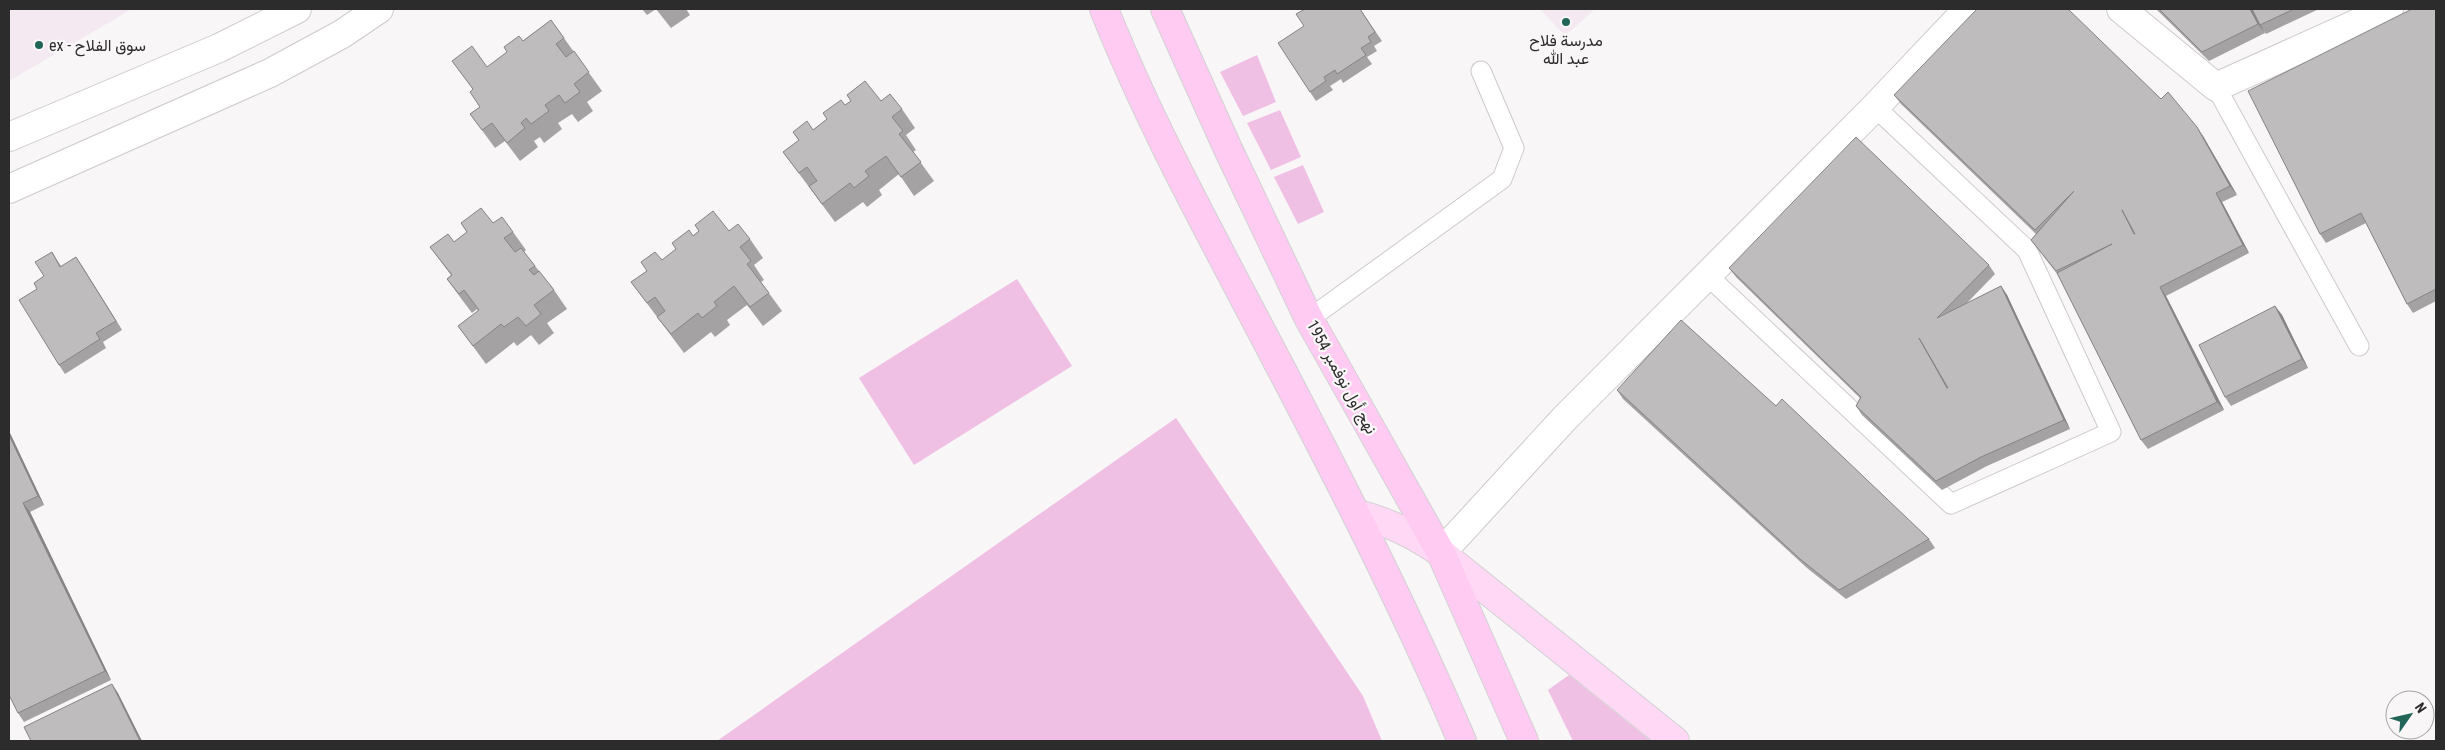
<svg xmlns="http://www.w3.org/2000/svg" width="2445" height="750" font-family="'Roboto Condensed',Vazirmatn,sans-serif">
  <rect width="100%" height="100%" fill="#f9f6f8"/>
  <g fill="#f4e9f1">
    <path d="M9,9H132L9,81Z"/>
    <path d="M1540,9H1595L1565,36Z"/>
  </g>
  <g fill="#f0bfe4">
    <path d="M1257,55L1276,102L1243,116L1220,72Z"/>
    <path d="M1280,110L1301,157L1271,170L1247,123Z"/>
    <path d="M1303,165L1324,212L1298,224L1274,177Z"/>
    <path d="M1017,279L1072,366L914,465L859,378Z"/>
    <path d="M1176,418L1363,696L1382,741H717Z"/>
    <path d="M1569,675L1651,741H1573L1548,690Z"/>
  </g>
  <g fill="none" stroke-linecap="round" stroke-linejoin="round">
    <g stroke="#cdcacc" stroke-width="21">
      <g id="service">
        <path d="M2216,87L2359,346"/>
        <path d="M1708,276L1951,504L2111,432L2027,250L1875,107"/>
        <path d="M1309,319L1502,179L1514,148L1481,71"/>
      </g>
    </g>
    <g stroke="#cdcacc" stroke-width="30">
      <g id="minor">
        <path d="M2121,9L2216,87L2389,9"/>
        <path d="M1441,553L1564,419L1875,107L1968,9"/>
      </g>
    </g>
    <g stroke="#cdcacc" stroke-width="30">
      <g id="tertiary">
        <path d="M9,137L219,48L297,9"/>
        <path d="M9,189L270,73L342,34L379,9"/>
      </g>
    </g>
    <g stroke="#d1d1d1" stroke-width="30">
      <path id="primary" d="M1358,514C1389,522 1414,534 1441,553L1675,741"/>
    </g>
    <g stroke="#d1d1d1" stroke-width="30">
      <g id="trunk">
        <path d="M1104,9C1149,122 1208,229 1264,336C1334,469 1403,603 1462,741"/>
        <path d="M1165,9L1228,149L1309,319L1441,553L1524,741"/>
      </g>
    </g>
    <use href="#service" stroke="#fff" stroke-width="19"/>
    <use href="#minor" stroke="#fff" stroke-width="28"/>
    <use href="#tertiary" stroke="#fff" stroke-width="28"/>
    <use href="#primary" stroke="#ffd8f6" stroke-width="28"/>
    <use href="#trunk" stroke="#ffcbf3" stroke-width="28"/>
  </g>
  <g fill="#a4a2a3">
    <path d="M642,9H656L647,15Z"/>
    <path d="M656,9H686L690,15L671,28Z"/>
    <path d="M1360,9L1382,41L1374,46L1377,51L1367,57L1372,64L1343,83L1341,79L1330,86L1333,90L1316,101L1310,92Z"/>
    <path d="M2156,9H2252L2260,24L2252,9H2319L2266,34L2260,25L2265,33L2209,61Z"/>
    <path d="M2436,9V301L2413,313L2407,304L2366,223L2326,243L2320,234Z"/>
    <path d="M551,20L602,91L587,102L593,111L578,122L572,114L558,123L562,129L544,143L540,137L534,141L538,147L520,161L505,141L495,148L470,114L480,107L473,89L452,61L487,67Z"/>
    <path d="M847,95L881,101L902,109L915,128L906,135L916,150L913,152L934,181L914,196L899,174L879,190L882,195L867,207L863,202L835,222L783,152L799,141L793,132L813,130L851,101Z"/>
    <path d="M1894,95L2161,99L2203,136L2237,195L2222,202L2249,253L2166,296L2224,410L2148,449L2141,440L2058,275L2031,240L2036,234L1901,104Z"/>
    <path d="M461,223H493L513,232L526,250L524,252L554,290L567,309L547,323L554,333L539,345L531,335L517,346L514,342L486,364L458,326L478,311L477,309L472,313L460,297L447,279L451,275L430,247L454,242L467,232Z"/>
    <path d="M695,225L729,231L750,239L763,258L754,265L764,280L761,282L782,311L763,326L747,305L727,320L730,325L715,337L711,332L684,353L631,282L647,271L641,262L662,260L699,231Z"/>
    <path d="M52,252L61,266H82L122,330L103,342L106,348L65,374L59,365L37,289L44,276Z"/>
    <path d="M1989,265L1995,274L1967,303L2001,286L2007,295L2070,429L1987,466L1942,490L1862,415L1856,406L1860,398L1736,277L1729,268Z"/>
    <path d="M2275,306L2282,315L2308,368L2231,406L2225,397Z"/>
    <path d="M1617,390L1776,406L1929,539L1935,548L1846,599L1807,568L1623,399Z"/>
    <path d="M9,431L44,505L30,512L111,680L24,722L18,713L9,695Z"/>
  </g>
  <g fill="#868485">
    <path d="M2250,9H2252L2265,33L2258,24Z"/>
    <path d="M2197,127L2203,136L2237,195L2230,186Z"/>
    <path d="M2216,193L2222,202L2249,253L2243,245Z"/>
    <path d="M76,257L82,266L122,330L116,321Z"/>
    <path d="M2001,286L2007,295L2070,429L2064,420Z"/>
    <path d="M2160,287L2166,296L2224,410L2217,402Z"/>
    <path d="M2275,306L2282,315L2308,368L2302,359Z"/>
    <path d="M9,431L44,505L38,496L9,435Z"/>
    <path d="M23,503L30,512L111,680L105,671Z"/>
    <path d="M112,684L118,693L142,741H140Z"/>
  </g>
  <g fill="#bfbcbe" stroke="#868485" fill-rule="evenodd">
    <path d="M1305,9H1360L1375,32L1368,37L1371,42L1361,48L1366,55L1337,74L1335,70L1324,77L1326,81L1310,92L1278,43L1304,26L1296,14Z"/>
    <path d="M1977,9H2068L2161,99L2168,92L2197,127L2230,186L2216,193L2243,245L2160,287L2217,402L2141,440L2057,273L2112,244L2056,271L2031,240L2074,191L2035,230L1894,95ZM2122,210L2135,234H2134Z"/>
    <path d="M2159,9H2250L2258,24L2202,52Z"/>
    <path d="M2252,9H2294L2260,25Z"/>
    <path d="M2412,9H2436V289L2407,304L2361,213L2320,234L2248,91Z"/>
    <path d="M551,20L564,38L556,44L566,57L574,51L589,72L574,84L580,92L565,103L559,95L545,105L549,111L531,124L526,118L521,123L525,128L507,143L492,123L482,130L470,114L480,107L470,92L473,89L452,61L472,46L487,67L507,52L504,47L519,36L523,41Z"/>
    <path d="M865,81L881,101L890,94L902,109L892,117L903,131L899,134L921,162L901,177L886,156L865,171L869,176L854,188L850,183L822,204L809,186L817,181L807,167L799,173L783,152L799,140L793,132L807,121L813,130L827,119L823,113L841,100L845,105L851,101L847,95Z"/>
    <path d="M1856,137L1989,265L1937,318L2001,286L2064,420L1981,457L1936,481L1856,406L1861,397L1729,268ZM1919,338L1948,388H1947Z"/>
    <path d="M481,208L493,223L502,217L513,232L504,238L515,252L521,248L535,266L529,270L534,275L539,271L554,290L534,305L541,314L526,326L518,317L504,327L501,324L473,346L458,326L479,310L464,290L459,294L447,279L452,275L430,247L448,234L454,242L467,232L461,223Z"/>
    <path d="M713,211L729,231L738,224L750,239L740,247L751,261L747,264L769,293L750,307L734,286L714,302L717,306L702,318L698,313L671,334L657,317L665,311L655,297L647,303L631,282L647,271L641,262L655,252L662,260L676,249L672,243L689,230L693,236L699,231L695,225Z"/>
    <path d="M52,252L60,267L76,257L116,321L96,333L100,339L59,365L19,300L37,289L34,283L44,276L35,262Z"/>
    <path d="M2275,306L2302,359L2225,397L2199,345Z"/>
    <path d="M1681,320L1776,406L1782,399L1929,539L1839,590L1800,559L1617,390Z"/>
    <path d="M9,435L38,496L23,503L105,671L18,713L9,695Z"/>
    <path d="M112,684L140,741H31L24,727Z"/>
  </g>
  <g fill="#206558" stroke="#f9f6f8" stroke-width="2">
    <circle cx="1566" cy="22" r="5"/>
    <circle cx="39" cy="45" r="5"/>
  </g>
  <g text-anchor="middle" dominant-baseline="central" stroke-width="4.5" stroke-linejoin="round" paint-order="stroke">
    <g font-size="16" fill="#2d2c2d" stroke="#f9f6f8">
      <text x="1566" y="40">مدرسة فلاح<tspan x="1566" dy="18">عبد الله</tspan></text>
      <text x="49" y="45" text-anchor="start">ex - سوق الفلاح</text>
    </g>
    <g font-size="16" fill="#2d2c2d" stroke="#f9f6f8">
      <text transform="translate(1342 377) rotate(61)">نهج أول نوفمبر 1954</text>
    </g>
  </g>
  <rect width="2445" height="750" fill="none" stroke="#2d2c2d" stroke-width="20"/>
  <g transform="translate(2410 715) rotate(56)"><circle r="24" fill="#f9f6f8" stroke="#a7a5a7"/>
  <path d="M0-4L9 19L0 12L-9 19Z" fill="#206558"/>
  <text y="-8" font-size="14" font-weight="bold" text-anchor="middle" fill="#2d2c2d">N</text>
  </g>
</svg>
